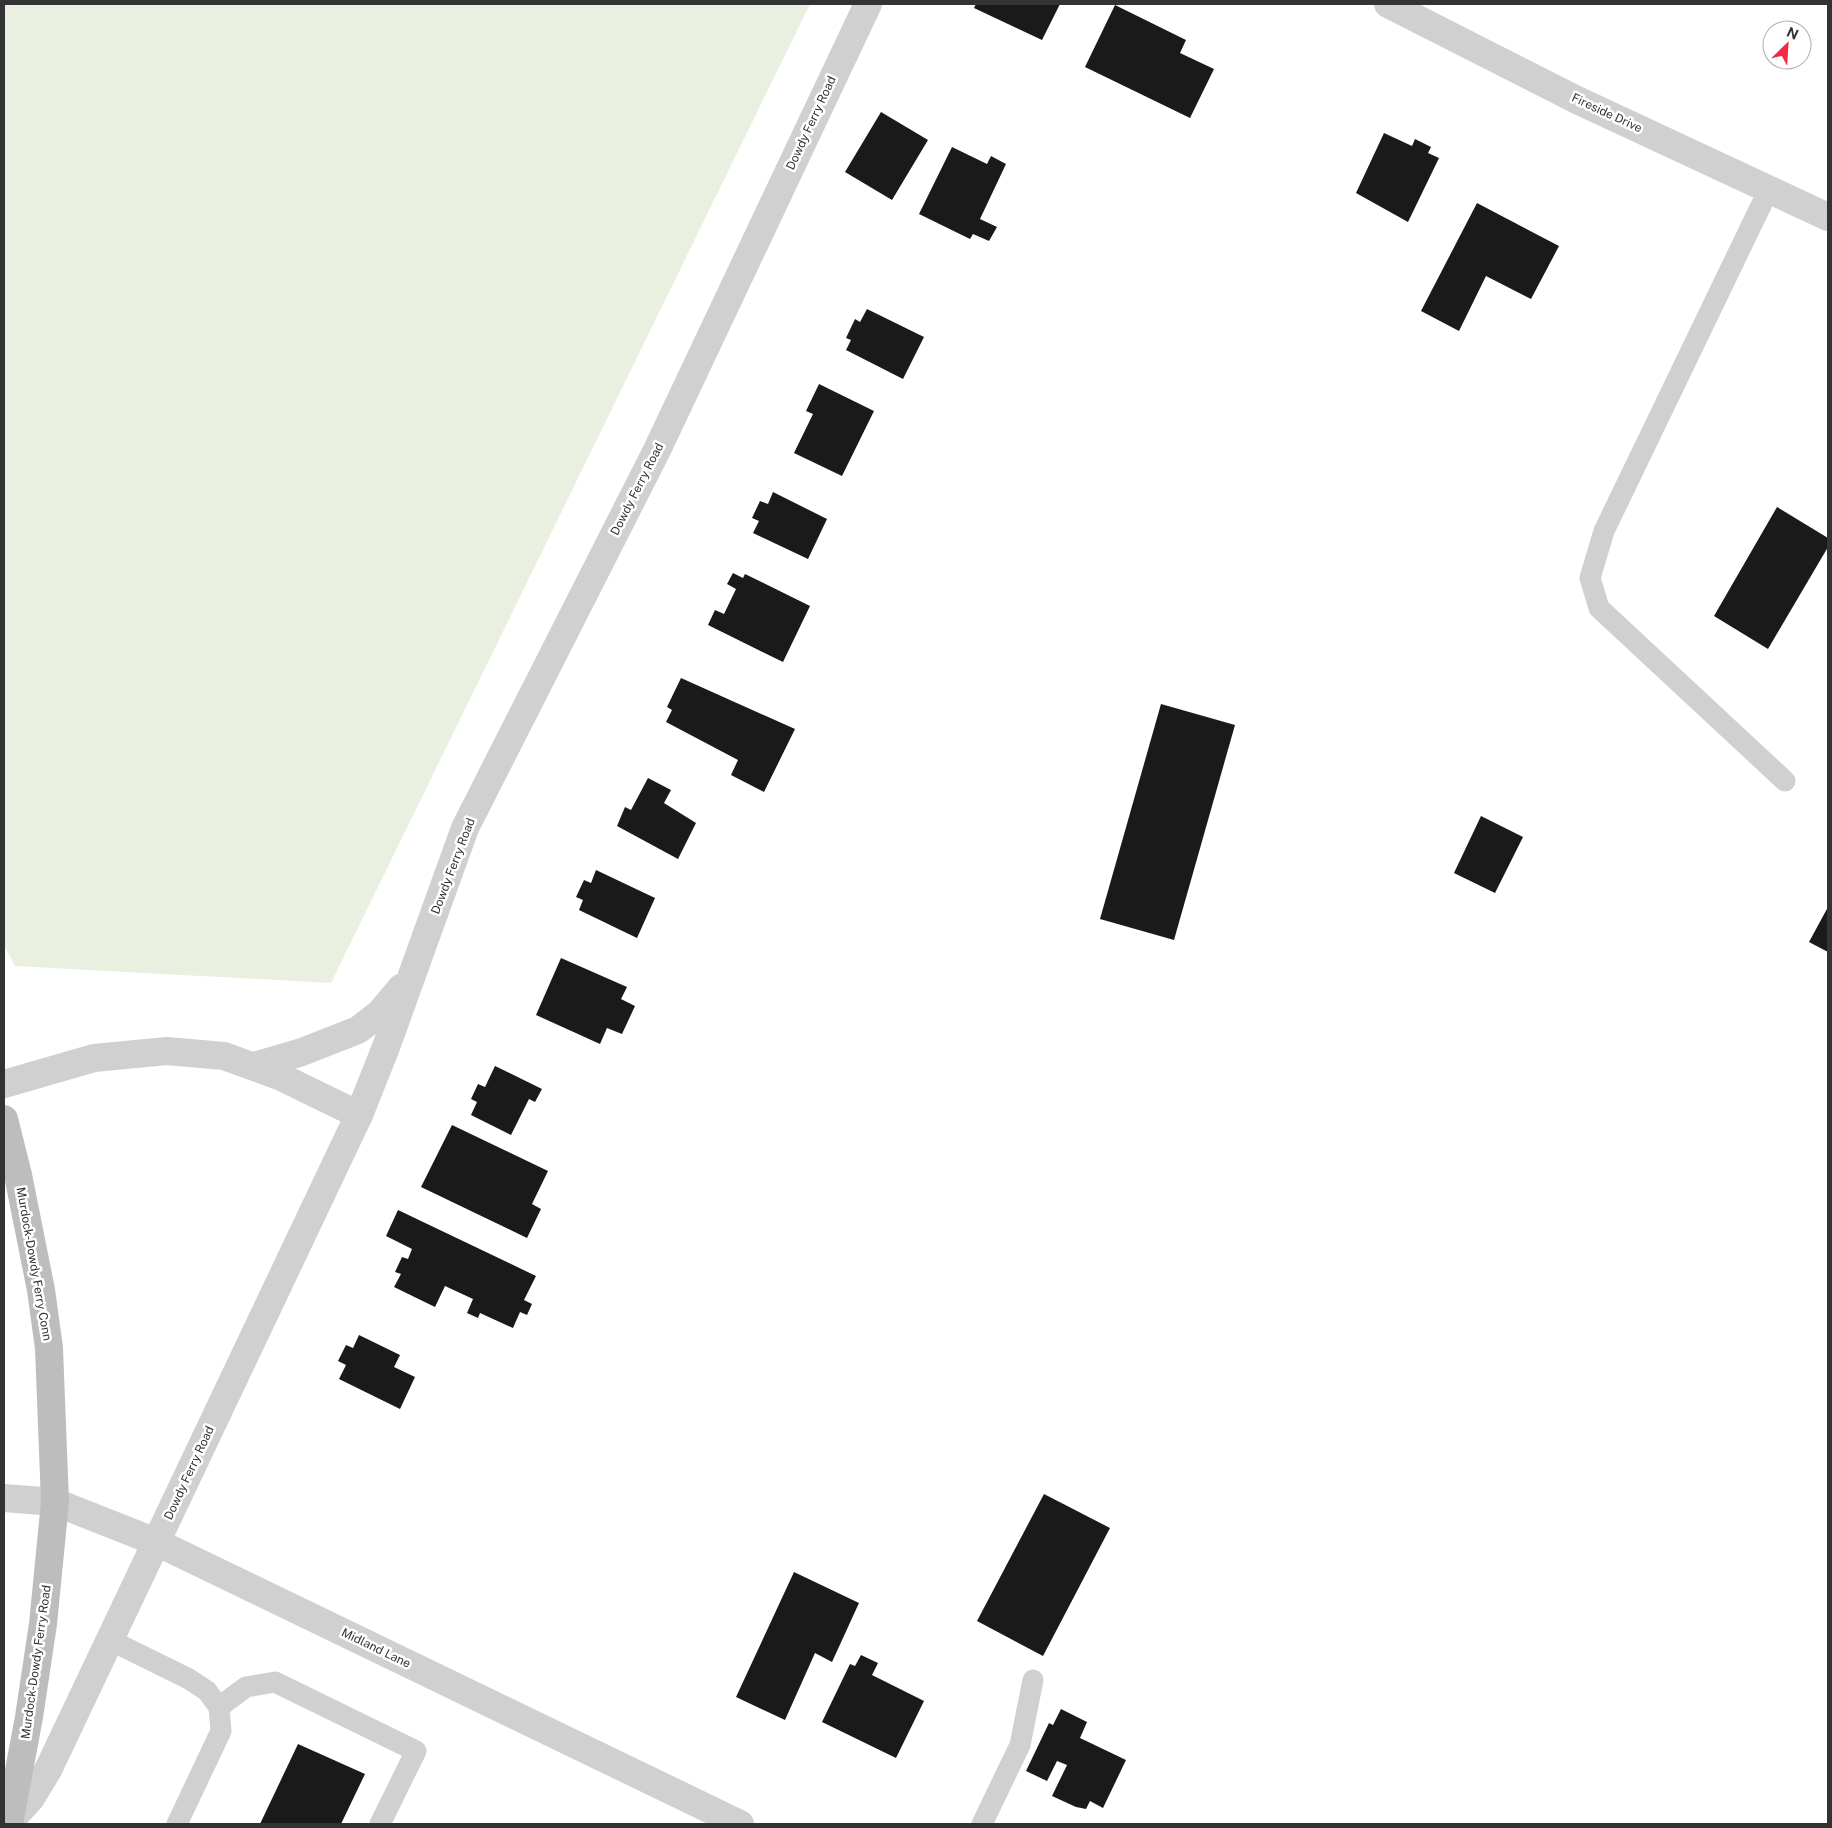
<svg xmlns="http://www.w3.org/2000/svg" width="1832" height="1828" font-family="'Public Sans',sans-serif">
  <rect width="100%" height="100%" fill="#fff"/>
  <path fill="#eaf0e0" d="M4,4H810L331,983L15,966L4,945Z"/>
  <g fill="#1a1a1a">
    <path d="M976,4H1060L1042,40L974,8Z"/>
    <path d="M1115,5L1186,40L1180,53L1214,69L1190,118L1085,67Z"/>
    <path d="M881,112L928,140L892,200L845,172Z"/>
    <path d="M1384,133L1412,146L1415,139L1431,147L1428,153L1439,158L1408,222L1356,193Z"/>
    <path d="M952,147L987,164L991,156L1006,164L980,219L997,227L989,241L973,234L970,239L919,214Z"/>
    <path d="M1477,203L1559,246L1531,299L1486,276L1459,331L1421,311Z"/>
    <path d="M867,309L924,337L903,379L846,350L851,340L846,338L855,319L860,322Z"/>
    <path d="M819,384L874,411L842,476L794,453L813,414L806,411Z"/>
    <path d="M773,492L827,519L808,559L753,533L759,521L752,518L760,501L768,504Z"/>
    <path d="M1777,507L1828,538V547L1768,649L1714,616Z"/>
    <path d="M733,573L743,578L745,574L810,606L783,662L708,625L715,610L724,614L736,589L727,584Z"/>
    <path d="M681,678L795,729L764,792L731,775L738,760L666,722L672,710L667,707Z"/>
    <path d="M1161,704L1235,725L1174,940L1100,919Z"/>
    <path d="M648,778L671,790L664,803L696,823L678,859L617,826L625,807L631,810Z"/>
    <path d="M1481,816L1523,837L1495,893L1454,873Z"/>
    <path d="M596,870L655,898L637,938L579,910L583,900L576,897L584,880L591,883Z"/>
    <path d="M1828,907V952L1809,942Z"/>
    <path d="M561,958L627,987L621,999L635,1006L622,1034L607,1028L600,1044L536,1015Z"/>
    <path d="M495,1066L542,1089L535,1102L529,1099L511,1135L471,1115L477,1102L471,1099L478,1084L485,1087Z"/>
    <path d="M452,1125L548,1171L532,1204L541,1209L527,1238L421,1187Z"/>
    <path d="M398,1210L536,1276L524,1300L532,1304L527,1315L520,1312L513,1328L480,1313L478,1318L467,1313L473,1299L445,1286L435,1307L394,1287L401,1274L395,1272L402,1257L408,1259L412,1249L386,1236Z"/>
    <path d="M359,1335L400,1355L394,1367L415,1377L400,1409L339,1379L346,1365L338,1361L346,1345L353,1348Z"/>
    <path d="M1044,1494L1110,1528L1043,1656L977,1621Z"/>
    <path d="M794,1572L859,1603L832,1662L815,1653L785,1720L736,1697Z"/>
    <path d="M861,1655L878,1663L872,1675L924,1701L896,1758L822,1722L850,1664L855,1666Z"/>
    <path d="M1061,1709L1087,1722L1080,1738L1126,1760L1103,1808L1090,1801L1086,1809L1076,1807L1052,1796L1067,1765L1057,1761L1047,1781L1026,1771L1049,1723L1053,1725Z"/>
    <path d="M298,1744L365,1774L341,1824H260Z"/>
  </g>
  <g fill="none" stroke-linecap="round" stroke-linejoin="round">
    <g stroke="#d0d0d0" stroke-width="21">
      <path d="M1769,189L1604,531L1590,578L1599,608L1785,781"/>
      <path d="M110,1640L189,1679L207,1691L219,1707L221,1731L177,1824"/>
      <path d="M219,1707L246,1687L275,1682L416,1751L380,1824"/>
      <path d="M982,1824L1020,1745L1033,1680"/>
    </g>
    <g stroke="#d0d0d0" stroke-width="28">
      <path d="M254,1066L302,1052L358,1030L380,1013L401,988"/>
      <path d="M4,1084L94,1058L167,1051L224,1056L279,1076L359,1115"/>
      <path d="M4,1498L55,1502L156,1542L740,1824"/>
      <path d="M10,1821L31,1798L48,1770L359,1115L386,1047L465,828L657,450L868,4"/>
    </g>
    <path stroke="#d0d0d0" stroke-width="28" d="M1388,4L1577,100L1828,217"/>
    <path stroke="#bdbdbd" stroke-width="28" d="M4,1119L18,1175L41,1290L49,1348L55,1502L43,1624L29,1717L9,1824"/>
  </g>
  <g text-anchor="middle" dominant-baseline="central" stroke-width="5" stroke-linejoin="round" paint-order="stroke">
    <g font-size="12" fill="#333" stroke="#fff">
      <text transform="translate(1607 113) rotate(25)">Fireside Drive</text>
      <text transform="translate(811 123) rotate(-65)">Dowdy Ferry Road</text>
      <text transform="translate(637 489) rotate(-63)">Dowdy Ferry Road</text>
      <text transform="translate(453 866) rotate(-69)">Dowdy Ferry Road</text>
      <text transform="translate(34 1264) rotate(80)">Murdock-Dowdy Ferry Conn</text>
      <text transform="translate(189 1473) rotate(-65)">Dowdy Ferry Road</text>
      <text transform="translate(376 1648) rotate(26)">Midland Lane</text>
      <text transform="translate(36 1662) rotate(-82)">Murdock-Dowdy Ferry Road</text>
    </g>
  </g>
  <rect width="1832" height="1828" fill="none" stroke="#333333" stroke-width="10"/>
  <g transform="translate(1787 45) rotate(25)"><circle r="24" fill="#ffffff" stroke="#adadad"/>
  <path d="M0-4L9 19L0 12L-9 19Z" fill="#f62944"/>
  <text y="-8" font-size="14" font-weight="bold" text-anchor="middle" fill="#333333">N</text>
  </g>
</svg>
